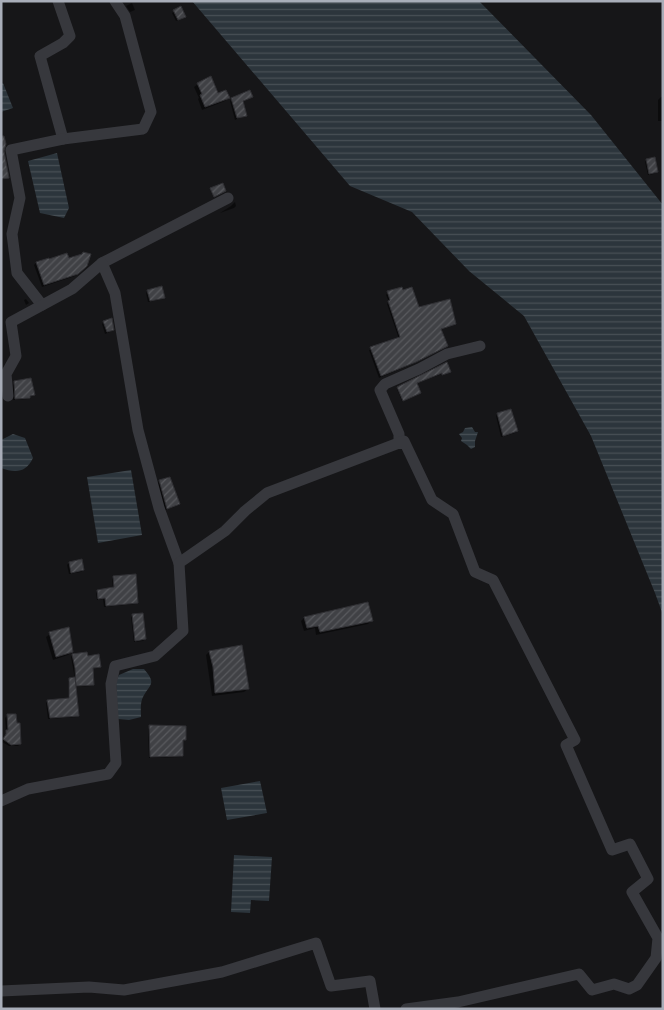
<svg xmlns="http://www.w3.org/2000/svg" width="664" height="1010" font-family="Montserrat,sans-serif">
  <defs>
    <pattern id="water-rules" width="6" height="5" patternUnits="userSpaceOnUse" patternTransform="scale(1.25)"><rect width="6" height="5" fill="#2c353c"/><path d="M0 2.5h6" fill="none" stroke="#485056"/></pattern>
    <pattern id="building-hatch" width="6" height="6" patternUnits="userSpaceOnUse" patternTransform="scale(1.25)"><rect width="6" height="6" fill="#404145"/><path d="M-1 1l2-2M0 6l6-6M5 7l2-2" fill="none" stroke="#595a5e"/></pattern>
  </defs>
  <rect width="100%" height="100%" fill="#161618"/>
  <g fill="url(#water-rules)">
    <path d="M192,1H479L591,115L663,205V615L655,593L591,436L524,316L469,271L412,212L350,186Z"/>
    <path d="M3,83L13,108L1,112V84Z"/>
    <path d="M57,153L69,208L64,218L40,213L28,161Z"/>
    <path d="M472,427L475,432H478L475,441V447L471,449L467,445L461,441L462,438L459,434L463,432L465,428Z"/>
    <path d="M13,434L25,438L33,458C26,473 15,473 1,468V440Z"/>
    <path d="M131,470L142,535L98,543L87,477Z"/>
    <path d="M133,669H144C157,684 150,684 143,697C140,703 141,710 141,717L129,720L118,719L116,681L119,675Z"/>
    <path d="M260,781L267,813L227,820L221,788Z"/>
    <path d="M234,855L272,857L269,901L251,900L250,913L231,912Z"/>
  </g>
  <g fill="#0007">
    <path d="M132,3L135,10L130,12L126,6Z"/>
    <path d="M180,8L184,17L176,21L172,13Z"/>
    <path d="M198,84L218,94L228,98L225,101L202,110L198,99L199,98L194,87Z"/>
    <path d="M252,97L242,102L245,115L235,120L230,101L232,99Z"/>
    <path d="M661,97H663V121H658V100Z"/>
    <path d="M647,160L656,172L654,174L648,175L645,162Z"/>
    <path d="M235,202L236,206L234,208L220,213L231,206Z"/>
    <path d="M68,260L86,265L75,276L42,287L34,265L36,263Z"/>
    <path d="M148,291L164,297L162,299L148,302L146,293Z"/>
    <path d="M388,292H403L418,309L455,323L440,329L446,346L444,348L412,364L379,378L369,350L399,339L387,304L389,302L386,295Z"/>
    <path d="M26,299L29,303L26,305L24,300Z"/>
    <path d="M104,322L112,330L110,332L105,334L102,324Z"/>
    <path d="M446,364L448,372L416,383L419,394L402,401L397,389L398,388Z"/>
    <path d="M15,383L34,394L27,399L13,400V385Z"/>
    <path d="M498,414L517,431L515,433L501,437L496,416Z"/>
    <path d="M160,481L178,504L176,506L165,510L158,483Z"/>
    <path d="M69,563L83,570L81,572L69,574L67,565Z"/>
    <path d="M114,577L137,602L135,604L104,607L103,599L97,600L96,593L97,591L113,589L112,579Z"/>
    <path d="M133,615L145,639L143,641L134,642L131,617Z"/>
    <path d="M304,618L372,620L368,624L316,635L315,628L304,631L301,621Z"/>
    <path d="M50,634L72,652L68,655L53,660L46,637Z"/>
    <path d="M209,652L248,689L244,692L212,696L206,655Z"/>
    <path d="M73,655L87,657L100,666L92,669L93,685L91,686L74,687L78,715L76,717L48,719L46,703L48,701L68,699V681L75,679L71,657Z"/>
    <path d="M7,716L20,744L18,746H9L2,742L6,732L5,718Z"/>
    <path d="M150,727L185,739L183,741L182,755L180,757L149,758L148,729Z"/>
  </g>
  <g fill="url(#building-hatch)" stroke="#303034">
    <path d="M181,6L186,17L178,20L173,10Z"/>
    <path d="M211,76L218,93L226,90L230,98L205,107L200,95L202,94L197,83Z"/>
    <path d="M250,90L253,97L243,101L247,116L237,118L231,98Z"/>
    <path d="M1,136H4L6,144L4,151L9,178L1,179Z"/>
    <path d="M655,157L658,172L649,174L646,159Z"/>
    <path d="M223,183L226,191L214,197L210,188Z"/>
    <path d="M83,252L91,254L87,266L78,274L44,285L36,262L49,258V259L67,253L69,258L82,254Z"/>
    <path d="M162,286L165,298L150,301L147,290Z"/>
    <path d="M402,287L403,290L412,287L419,307L450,299L456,324L441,329L448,346L416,362L381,376L370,347L400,337L388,301L390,300L387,291Z"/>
    <path d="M112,318L114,330L107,332L103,321Z"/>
    <path d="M447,362L451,372L442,375V373L417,383L421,393L403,401L397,387Z"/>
    <path d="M31,378L35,395L30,396V398L15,399L14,381Z"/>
    <path d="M511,409L518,431L503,436L497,413Z"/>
    <path d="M170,477L180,504L167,509L159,480Z"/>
    <path d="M82,559L84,570L71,573L69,562Z"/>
    <path d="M136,574L138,603L106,606L105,598L98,599L97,590L114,587L113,576Z"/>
    <path d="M368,602L373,621L320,632L318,626L307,628L304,617Z"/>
    <path d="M143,613L146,639L135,641L132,614Z"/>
    <path d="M69,627L73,652L56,657L49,632Z"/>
    <path d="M242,645L249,689L215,693L213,667L209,651Z"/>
    <path d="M87,652L88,656L99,654L101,667L93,668L94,685L76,686L75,668L72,654Z"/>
    <path d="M75,677L79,716L50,718L47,700L69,698V678Z"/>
    <path d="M7,714H16L17,723H20L21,744L11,745L3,739L6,734V730H8Z"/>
    <path d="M149,725L186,726V740H183V756L150,757Z"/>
  </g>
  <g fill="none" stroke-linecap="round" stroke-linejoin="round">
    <g stroke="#37383d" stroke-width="11">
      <path d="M58,1L70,36L63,43L40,56L63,139L143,129L151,112L125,16L115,1"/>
      <path d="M102,263L228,198"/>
      <path d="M42,305L17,273L12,234L20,198L11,150L63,139"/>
      <path d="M8,396L6,374L16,356L11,322L72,289L102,263L115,293L138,430L159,508L179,563"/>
      <path d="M399,443V434L380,390L385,384L419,369L447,354L480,346"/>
      <path d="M1,801L28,789L108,774L116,763L111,684L115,666L155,656L183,631L179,563L225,531L245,511L267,493L404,441L432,500L453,514L475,572L493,580L575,740L566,745L612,850L630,844L648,879L632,892L658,938L656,958L637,985L629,989L614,984L592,990L579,974L458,1002L406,1009"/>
      <path d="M1,991L89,987L124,990L222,972L316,943L331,986L370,981L375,1009"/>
    </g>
  </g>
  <rect width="664" height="1010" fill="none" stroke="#a8adb8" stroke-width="5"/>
</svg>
